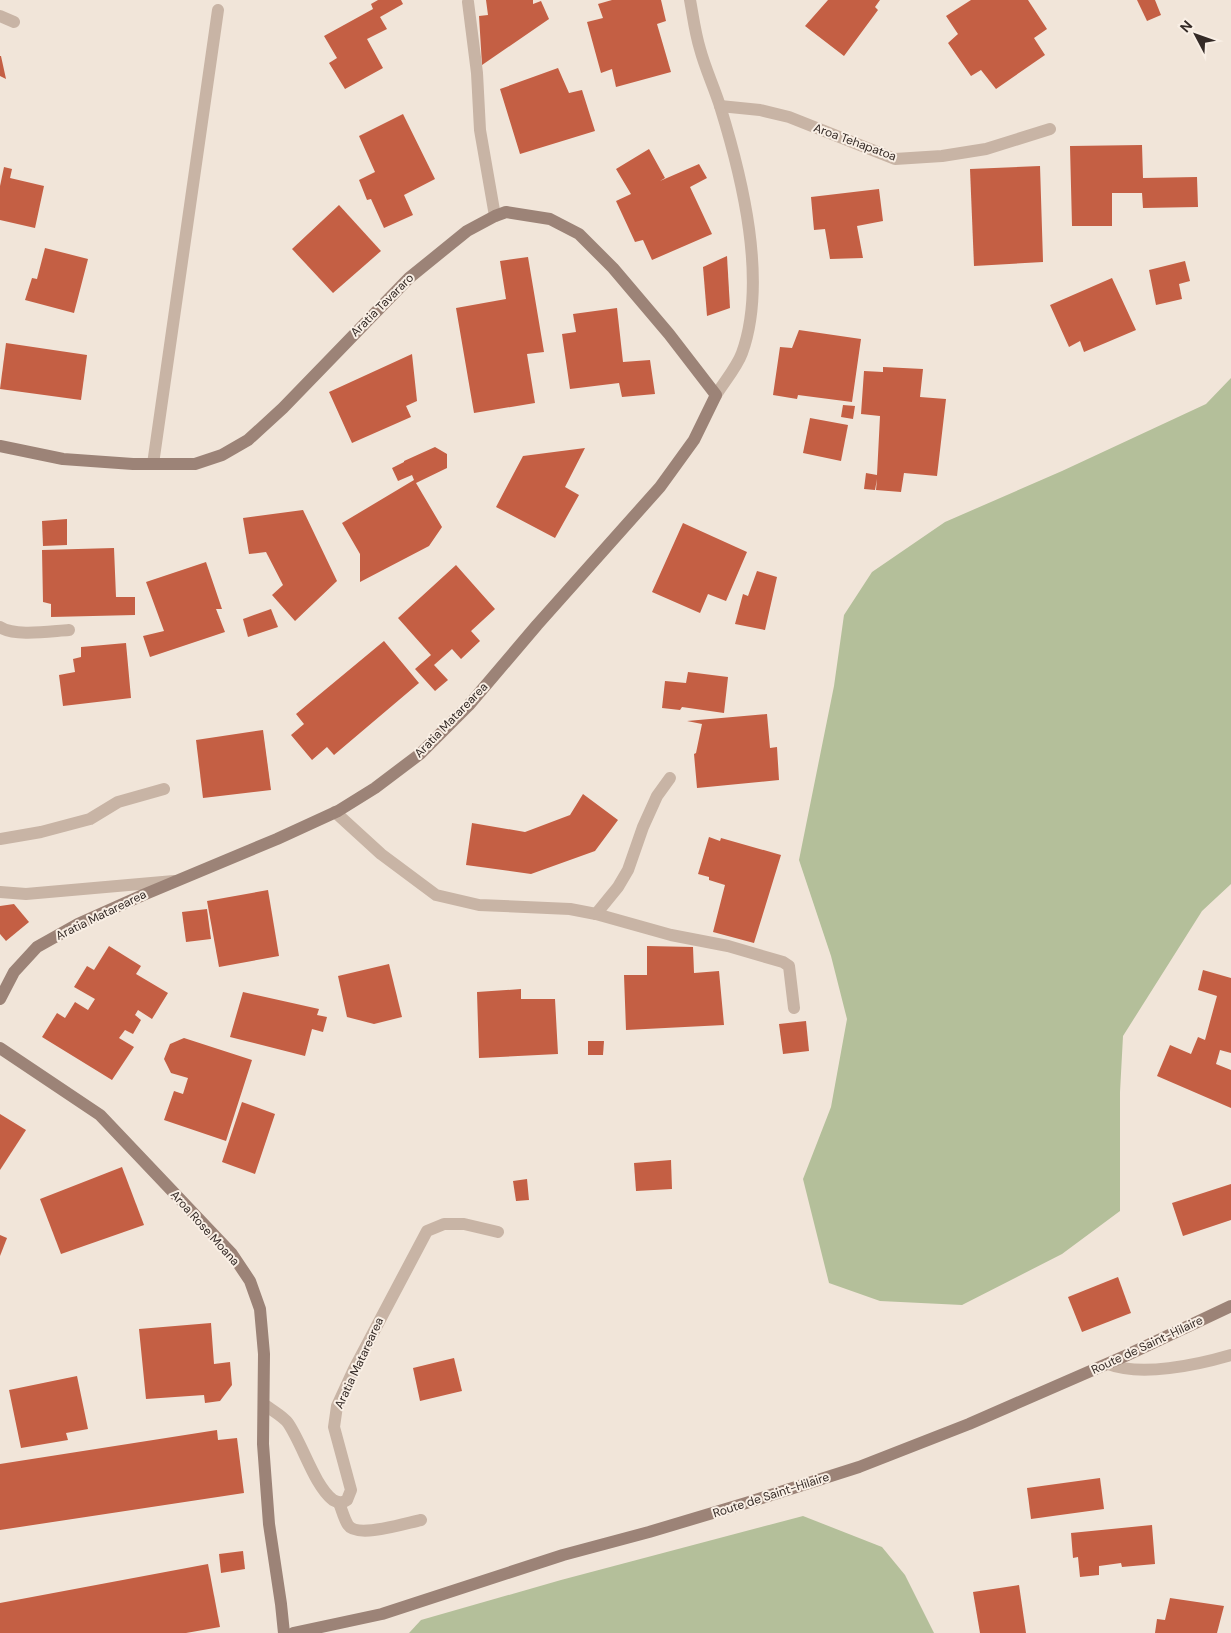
<svg xmlns="http://www.w3.org/2000/svg" width="1231" height="1633" font-family="'DM Sans',sans-serif">
  <rect width="100%" height="100%" fill="#f1e5d9"/>
  <g fill="#b4bf9a">
    <path d="M1231,378V884L1202,911L1123,1036L1120,1092V1211L1062,1254L962,1305L880,1301L829,1283L803,1179L831,1107L847,1019L831,956L799,860L834,686L844,615L872,572L945,522L1062,471L1206,404Z"/>
    <path d="M803,1516L882,1547L905,1575L934,1633H409L421,1620L561,1580Z"/>
  </g>
  <g fill="#c45f44">
    <path d="M378,0H401L403,4L380,17L387,29L367,39L383,68L345,89L329,63L337,58L324,36L373,9L371,4Z"/>
    <path d="M486,0H533V4L541,1L549,19L482,65L479,16L488,15Z"/>
    <path d="M612,0H661L666,21L657,24L671,72L616,87L612,69L601,73L587,22L603,18L598,4Z"/>
    <path d="M828,0H880L875,7L878,10L844,56L805,26Z"/>
    <path d="M971,0H1028L1047,29L1034,38L1045,55L996,89L981,70L971,76L948,43L958,34L946,16Z"/>
    <path d="M1137,0H1155L1161,15L1147,21Z"/>
    <path d="M0,56H1L6,79L0,76Z"/>
    <path d="M558,68L569,93L582,90L595,131L520,154L500,89Z"/>
    <path d="M403,114L435,179L404,195L413,215L384,228L371,199L367,200L359,180L375,172L359,136Z"/>
    <path d="M1142,145L1143,178L1197,177L1198,207L1143,208L1142,193H1112V226H1072L1070,146Z"/>
    <path d="M649,149L665,178L660,181L699,164L707,178L690,187L712,234L652,260L643,240L635,242L616,201L631,194L616,169Z"/>
    <path d="M1040,166L1043,262L974,266L970,169Z"/>
    <path d="M4,167L12,169L10,178L44,186L35,228L0,220V186Z"/>
    <path d="M879,189L883,221L857,226L863,258L830,259L825,229L814,230L811,197Z"/>
    <path d="M339,205L381,251L333,293L292,249Z"/>
    <path d="M45,248L88,259L74,313L25,300L32,278L37,279Z"/>
    <path d="M727,256L730,308L707,316L703,267Z"/>
    <path d="M528,257L544,352L527,354L535,403L474,413L456,308L506,299L500,261Z"/>
    <path d="M1185,261L1190,281L1179,284L1182,299L1156,305L1149,270Z"/>
    <path d="M1112,278L1136,330L1084,352L1080,341L1069,347L1050,305Z"/>
    <path d="M617,308L623,362L650,360L655,394L622,397L619,383L570,389L562,334L576,332L573,314Z"/>
    <path d="M799,330L861,339L852,402L798,395L797,399L773,395L780,347L792,348Z"/>
    <path d="M6,343L87,355L81,400L0,389Z"/>
    <path d="M412,354L417,401L406,406L411,417L352,443L329,392Z"/>
    <path d="M883,367L923,369L920,397L946,399L937,476L904,473L901,492L876,490L877,479L875,490L864,489L866,473L877,475L880,416L861,414L864,371L883,372Z"/>
    <path d="M843,405L855,406L853,419L841,417Z"/>
    <path d="M810,418L848,425L841,461L803,453Z"/>
    <path d="M435,447L447,454V468L416,483L442,527L429,546L360,582V554L342,523L414,480L412,475L398,481L392,468L404,462V461Z"/>
    <path d="M585,448L565,487L579,495L555,538L496,507L523,456Z"/>
    <path d="M303,510L337,581L295,621L272,595L283,585L266,552L249,554L243,518Z"/>
    <path d="M67,519V545L43,546L42,521Z"/>
    <path d="M683,523L747,552L726,601L708,594L700,613L652,592Z"/>
    <path d="M114,548L116,597H135V615L51,617V604L43,602L42,550Z"/>
    <path d="M206,562L222,609H216L225,632L150,657L143,636L164,631L146,582Z"/>
    <path d="M456,565L495,609L471,631L480,641L461,659L452,649L434,665L448,680L435,691L415,669L431,655L398,618Z"/>
    <path d="M757,571L777,577L765,630L735,624L743,594L748,596Z"/>
    <path d="M271,609L278,627L248,637L243,619Z"/>
    <path d="M384,641L419,683L334,755L327,747L312,760L291,735L304,724L296,714Z"/>
    <path d="M126,643L131,698L63,706L59,675L75,672L73,659L81,657V647Z"/>
    <path d="M688,672L728,677L724,713L682,707L680,710L662,708L665,681L686,683Z"/>
    <path d="M767,714L770,748L777,747L779,780L697,788L694,754L696,753L702,724L687,721Z"/>
    <path d="M263,730L271,790L203,798L196,740Z"/>
    <path d="M583,794L618,820L595,851L531,874L466,865L472,823L525,832L570,815Z"/>
    <path d="M709,837L720,841L721,838L781,855L754,943L713,932L725,885L709,880V877L698,874Z"/>
    <path d="M268,890L279,956L219,967L207,901Z"/>
    <path d="M14,904L29,922L6,941L0,934V906Z"/>
    <path d="M207,909L211,939L186,942L182,912Z"/>
    <path d="M109,946L141,966L136,974L168,993L152,1019L138,1010L135,1015L141,1020L133,1034L125,1030L119,1038L134,1047L112,1080L42,1037L57,1013L65,1018L75,1002L88,1010L95,999L74,987L87,966L94,970Z"/>
    <path d="M647,946L693,947L694,973L719,971L724,1025L626,1030L624,975H647Z"/>
    <path d="M389,964L402,1017L374,1024L347,1017L338,976Z"/>
    <path d="M1203,970L1231,978V1053L1220,1050L1216,1064L1231,1070V1108L1157,1076L1170,1045L1191,1054L1198,1037L1205,1040L1217,996L1198,990Z"/>
    <path d="M521,989V999H555L558,1054L479,1058L477,992Z"/>
    <path d="M243,992L319,1009L317,1015L327,1017L323,1032L312,1029L305,1056L230,1037Z"/>
    <path d="M806,1021L809,1051L783,1054L779,1024Z"/>
    <path d="M184,1038L252,1060L226,1141L164,1120L174,1091L183,1094L188,1078L171,1073L164,1059L170,1044Z"/>
    <path d="M588,1041H604L603,1055H588Z"/>
    <path d="M242,1102L275,1114L255,1174L222,1162Z"/>
    <path d="M0,1114L26,1130L0,1170Z"/>
    <path d="M671,1160L672,1189L636,1191L634,1163Z"/>
    <path d="M122,1167L144,1225L61,1254L40,1199Z"/>
    <path d="M527,1179L529,1200L516,1201L513,1181Z"/>
    <path d="M1231,1184V1220L1183,1236L1172,1203Z"/>
    <path d="M0,1235L7,1238L0,1256Z"/>
    <path d="M1118,1277L1131,1313L1082,1332L1068,1297Z"/>
    <path d="M211,1323L214,1364L230,1362L232,1385L220,1401L205,1403L204,1395L146,1399L139,1329Z"/>
    <path d="M454,1358L462,1391L420,1401L413,1368Z"/>
    <path d="M77,1376L88,1429L66,1433L68,1440L21,1448L9,1390Z"/>
    <path d="M217,1430L218,1440L237,1438L244,1493L0,1530V1464Z"/>
    <path d="M1100,1478L1104,1509L1031,1519L1027,1488Z"/>
    <path d="M1152,1525L1155,1564L1122,1567L1121,1563L1099,1566V1575L1080,1577L1078,1557L1073,1558L1071,1533Z"/>
    <path d="M243,1551L245,1569L221,1573L219,1554Z"/>
    <path d="M208,1564L220,1627L186,1633H0V1603Z"/>
    <path d="M1019,1585L1026,1633H980L973,1592Z"/>
    <path d="M1170,1598L1224,1606L1217,1633H1155L1157,1619L1165,1620Z"/>
  </g>
  <g fill="none" stroke-linecap="round" stroke-linejoin="round">
    <g stroke="#c8b4a5" stroke-width="12">
      <path d="M468,2L477,73L480,130L495,216"/>
      <path d="M596,914L618,887L628,870L643,827L657,796L670,778"/>
      <path d="M339,1503C342,1510 344,1519 348,1525C357,1539 406,1523 421,1520"/>
    </g>
    <g stroke="#c8b4a5" stroke-width="12">
      <path d="M690,0C693,16 695,33 700,49C705,68 714,87 720,106C742,177 768,281 742,353C737,367 724,382 716,395"/>
      <path d="M0,16L14,22"/>
      <path d="M720,106L760,110L789,117L895,159L942,156L986,149L1050,129"/>
      <path d="M153,464L218,10"/>
      <path d="M0,627C15,637 51,631 69,630"/>
      <path d="M335,812L381,854L436,895L479,905L570,909L596,914L671,935L728,946L783,962L789,966L794,1008"/>
      <path d="M0,839L41,832L90,819L118,802L164,789"/>
      <path d="M0,892L26,894L174,881"/>
      <path d="M1108,1364C1141,1377 1197,1365 1231,1355"/>
      <path d="M264,1404C271,1410 283,1416 288,1423C303,1445 314,1485 333,1500C338,1503 343,1503 347,1500L351,1490L334,1427L337,1406L354,1369L427,1231L444,1224H464L498,1232"/>
    </g>
    <g stroke="#9c8377" stroke-width="12">
      <path d="M0,446L63,459L133,464H195L222,455L248,440L283,408L409,278L467,231L495,216L506,212L550,219L579,234L613,268L669,334L716,395L694,440L660,487L537,625L469,705L420,754L375,788L338,811L277,839L143,895L78,924L37,947L14,972L0,999"/>
      <path d="M0,1048L100,1115L232,1254L250,1281L260,1309L264,1354L263,1444L269,1524L281,1604L284,1633"/>
      <path d="M293,1633L382,1614L563,1555L649,1532L746,1503L859,1467L969,1424L1125,1356L1231,1306"/>
    </g>
  </g>
  <g text-anchor="middle" dominant-baseline="central" stroke-width="4" stroke-linejoin="round" paint-order="stroke">
    <g font-size="12" fill="#342a26" stroke="#f9efe5">
      <text transform="translate(855 142) rotate(20)">Aroa Tehapatoa</text>
      <text transform="translate(382 305) rotate(-45)">Aratia Tavararo</text>
      <text transform="translate(451 720) rotate(-46)">Aratia Matarearea</text>
      <text transform="translate(101 915) rotate(-26)">Aratia Matarearea</text>
      <text transform="translate(205 1228) rotate(48)">Aroa Rose Moana</text>
      <text transform="translate(1147 1345) rotate(-25)">Route de Saint-Hilaire</text>
      <text transform="translate(359 1363) rotate(-65)">Aratia Matarearea</text>
      <text transform="translate(771 1495) rotate(-18)">Route de Saint-Hilaire</text>
    </g>
  </g>
  <g transform="translate(1196 35) rotate(311)" stroke="#f9efe5" stroke-width="4" paint-order="stroke">
  <path d="M0-4L9 19L0 12L-9 19Z" fill="#342a26"/>
  <text y="-8" font-size="14" font-weight="bold" text-anchor="middle" fill="#342a26">N</text>
  </g>
</svg>
